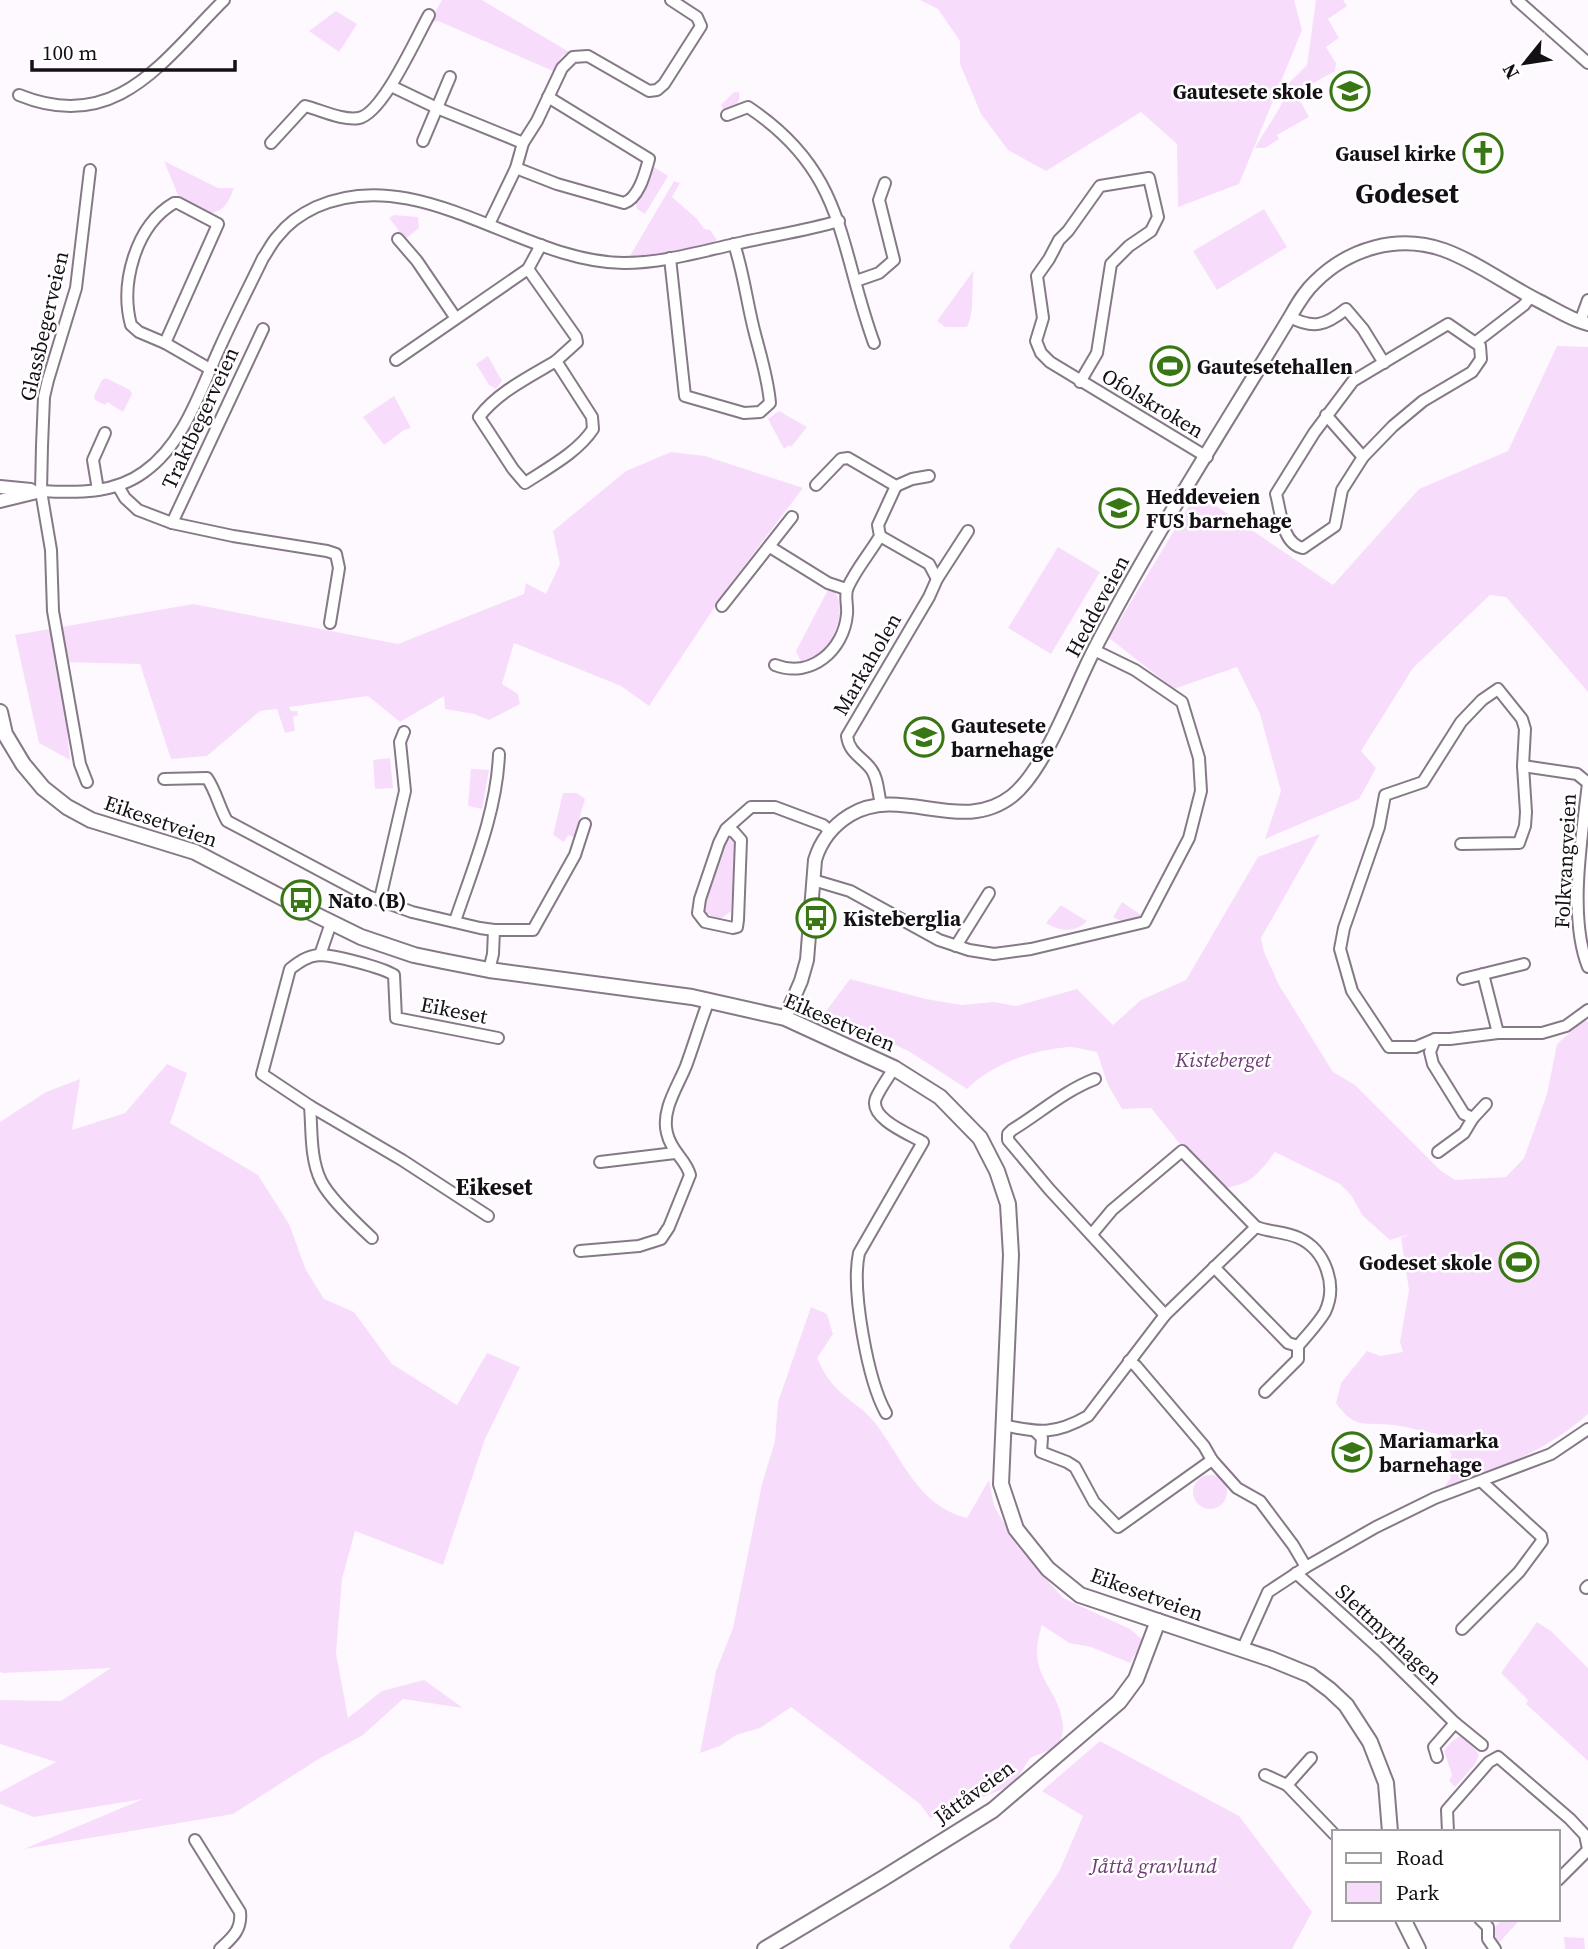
<svg xmlns="http://www.w3.org/2000/svg" width="1588" height="1949" font-family="'Source Serif 4',serif">
  <rect width="100%" height="100%" fill="#fef9ff"/>
  <g fill="#f7ddfb">
    <path d="M442,0H482L569,52L562,56L553,71L438,21L429,23Z"/>
    <path d="M920,0H1294L1302,30L1239,184L1178,207L1177,144L1141,112L1046,171L1008,150L981,114L960,64V41L938,9Z"/>
    <path d="M1316,0H1343L1347,6L1328,19L1339,38L1326,47L1336,63L1335,71L1296,93L1309,117L1277,135L1279,139L1265,148H1255C1265,129 1287,102 1288,84L1307,65Z"/>
    <path d="M336,11L357,24L339,52L309,31Z"/>
    <path d="M734,92H739C741,104 734,107 725,112L721,105Z"/>
    <path d="M164,161L218,188H234C229,200 226,210 212,213L180,200Z"/>
    <path d="M654,167L668,176L645,214L637,209L636,203L650,170Z"/>
    <path d="M674,181L680,183L672,197L697,219L704,229L710,230L717,240L712,243L655,255L630,256Z"/>
    <path d="M1264,209L1287,247L1217,290L1193,251Z"/>
    <path d="M394,215L418,217L419,228L403,241L397,228L389,218Z"/>
    <path d="M974,270C971,287 975,313 967,327H945L937,321Z"/>
    <path d="M1557,346L1588,347V692L1506,597L1490,595L1413,668L1361,751L1376,768L1359,799L1265,839L1281,791L1260,714L1237,667L1174,689L1109,638L1197,493L1333,585L1419,489L1508,451Z"/>
    <path d="M488,356L502,381L496,389L489,385L476,364Z"/>
    <path d="M106,378L130,390L132,394L123,412L107,402L105,405L95,400L94,396L102,380Z"/>
    <path d="M394,396L411,428L404,430L384,445L363,417Z"/>
    <path d="M779,411L807,427L791,447L789,445L784,449L768,419Z"/>
    <path d="M671,452L705,456L803,488L728,587L649,706L621,686L514,643L502,684L518,694L520,704L489,720L474,714L445,709L444,696L400,722L368,696L289,707L291,711H297L298,715L293,717L295,731L285,733L277,709L260,711L207,756L171,759L140,664L60,662L70,760L39,743L15,635L193,604L398,644L524,594L526,583L546,594L560,564L553,531L626,471Z"/>
    <path d="M1058,547L1100,572L1051,654L1008,628Z"/>
    <path d="M829,588C852,601 834,645 817,656C812,659 806,661 801,662L796,651Z"/>
    <path d="M390,758L393,788L375,789L373,760Z"/>
    <path d="M471,769L489,770L482,809L468,806Z"/>
    <path d="M563,793H577L585,799L574,837L568,835L564,842L553,835Z"/>
    <path d="M1320,834L1261,938L1264,952L1279,985L1333,1072L1355,1085L1441,1171L1455,1180L1506,1177L1524,1158L1547,1094L1557,1044L1585,1019L1588,1022V1414C1548,1450 1495,1471 1444,1488L1451,1477L1446,1466L1452,1455L1437,1434C1423,1431 1408,1427 1393,1425C1364,1422 1355,1430 1336,1403L1341,1383L1367,1351L1380,1356L1403,1352L1400,1342L1409,1290L1401,1238L1410,1234L1390,1240L1363,1216L1351,1195L1340,1184L1275,1152C1256,1177 1249,1186 1216,1189L1151,1108L1122,1109L1108,1085L1097,1052C1088,1051 1078,1047 1069,1047C1033,1050 993,1063 967,1089L910,1052L826,1011L850,979L926,999L961,1005L994,1002L1016,1006L1077,989L1113,1025L1141,1000L1186,980L1258,857Z"/>
    <path d="M731,838L735,841L731,911L722,918L715,919L703,911L725,839Z"/>
    <path d="M1122,902L1141,915C1133,920 1121,923 1113,917Z"/>
    <path d="M1060,906H1062L1087,921C1075,933 1060,932 1046,923Z"/>
    <path d="M167,1064L187,1073L170,1123L258,1175L289,1224L306,1270L324,1299L354,1312L392,1364L457,1405L487,1353L520,1367L485,1439L443,1565L355,1531L342,1579L336,1653L348,1718L382,1691L424,1680L463,1708L403,1699L363,1735L317,1760L233,1814L24,1849L143,1799L34,1817L0,1804V1792L56,1762L0,1744V1700L61,1701L111,1668L2,1673L0,1671V1122L46,1092L80,1079L72,1130L125,1113Z"/>
    <path d="M811,1307L827,1314L833,1334L817,1358C821,1366 825,1375 831,1382C843,1398 863,1407 875,1423C903,1459 918,1506 967,1518L989,1480L994,1506L1018,1547L1063,1598L1130,1629L1143,1640L1130,1663L1091,1647L1069,1643L1042,1625C1025,1677 1057,1682 1063,1724C1064,1731 1061,1739 1059,1746L1030,1758L1013,1785L930,1818L920,1804L791,1707L760,1728L736,1735L720,1746L700,1753L716,1671L733,1628L762,1484L775,1441L778,1402Z"/>
    <circle cx="1210" cy="1492" r="17"/>
    <path d="M1537,1622L1551,1631L1588,1668V1761L1526,1704L1528,1700L1501,1673Z"/>
    <path d="M1460,1736L1470,1742L1479,1755L1475,1764L1455,1787L1449,1781L1452,1775L1444,1751L1451,1742Z"/>
    <path d="M1100,1741L1239,1816L1312,1912L1292,1949H1011L1009,1946L1059,1872L1083,1816L1042,1791Z"/>
    <path d="M1516,1919L1517,1923L1498,1944C1490,1925 1497,1920 1516,1919Z"/>
    <path d="M1564,1937L1584,1938L1585,1949H1565Z"/>
  </g>
  <g fill="none" stroke-linecap="round" stroke-linejoin="round">
    <g stroke="#867987" stroke-width="14">
      <g id="minor">
        <path d="M1517,0L1588,63"/>
        <path d="M391,86L437,108L523,143"/>
        <path d="M19,95C117,135 164,59 224,0"/>
        <path d="M727,115L748,107C846,172 838,244 874,343"/>
        <path d="M423,141L450,77"/>
        <path d="M271,143L305,106C321,110 343,121 359,118C383,113 416,38 429,15"/>
        <path d="M516,168L557,184L624,203C639,198 645,173 649,159L548,97"/>
        <path d="M174,203H178L218,224L165,343L139,332L131,325C120,284 135,226 174,203Z"/>
        <path d="M489,224L516,168L523,143L537,121L562,68L573,57L588,56L649,91L657,90L664,84L701,26L697,17L671,0"/>
        <path d="M398,239L417,261L455,317"/>
        <path d="M670,258L685,396L744,413L760,412L770,403C768,379 761,357 755,334C747,304 744,274 734,244"/>
        <path d="M528,269L576,337L577,342L556,361"/>
        <path d="M856,281L879,273L894,260L879,200L885,183"/>
        <path d="M1290,317C1313,329 1325,326 1346,309L1363,329L1384,363"/>
        <path d="M1580,322L1588,300"/>
        <path d="M1448,324L1480,346L1481,359L1472,372L1423,401L1393,426L1363,457L1342,490L1335,526L1303,548C1282,544 1281,512 1276,494L1314,433L1353,381Z"/>
        <path d="M1476,342L1524,305L1530,297"/>
        <path d="M165,343L210,369"/>
        <path d="M396,360L528,269L541,245"/>
        <path d="M556,361L592,417L593,429C578,452 548,468 525,483L513,469L479,417C498,392 529,377 556,361Z"/>
        <path d="M1080,382L1097,353L1111,264L1129,246L1151,231L1158,217L1149,178L1100,186L1068,231L1059,240L1049,259L1037,276L1043,318L1036,341L1041,353L1050,362L1207,457"/>
        <path d="M1326,415L1363,457"/>
        <path d="M816,485L841,459L848,458L896,486L912,479L929,476"/>
        <path d="M118,486L125,498L138,510L172,523L233,536L327,551L336,554L339,568L330,623"/>
        <path d="M98,490L93,460L105,433"/>
        <path d="M41,491C77,493 114,494 144,472C185,443 201,388 221,345C234,316 249,287 263,258C268,251 272,242 278,236C288,223 301,214 316,207C419,161 523,263 624,263C662,263 699,252 735,244C769,236 805,231 839,221"/>
        <path d="M172,523L263,329"/>
        <path d="M880,536L929,564L937,579"/>
        <path d="M770,547L828,583L846,589"/>
        <path d="M722,606L792,517"/>
        <path d="M775,665C811,679 844,650 847,614C848,605 844,595 848,587C856,569 870,553 880,536L878,525L896,486"/>
        <path d="M1523,766L1577,774L1588,783C1582,837 1568,917 1588,967"/>
        <path d="M164,779L207,778C216,791 219,807 227,821L368,896L412,912L480,928L494,930H533L575,855L585,824"/>
        <path d="M87,782L80,764L53,611L51,550L41,491L42,446L44,397L48,380L76,288L90,170"/>
        <path d="M881,804C878,793 878,778 871,769C862,757 849,753 847,736L929,597L937,579L968,531"/>
        <path d="M726,829L734,832L741,840L738,920L737,927L733,928L705,922L698,913L700,899L719,843L726,829L751,807H775L823,825L830,831"/>
        <path d="M1461,844L1519,843L1525,826L1526,812L1523,766L1525,729L1522,719L1498,689L1482,700L1461,722L1423,782L1385,795L1379,827L1344,928L1340,949L1352,991L1389,1047H1416L1435,1039H1450L1498,1033H1542L1566,1026L1588,1010"/>
        <path d="M813,880L850,891L939,940L969,950L994,954L1031,949L1145,922L1189,838L1201,791L1199,758L1182,702L1135,670L1094,650"/>
        <path d="M380,899L405,791L400,742L404,732"/>
        <path d="M455,921C473,868 497,811 499,754"/>
        <path d="M956,946L989,893"/>
        <path d="M320,955L331,923"/>
        <path d="M489,970L493,954L494,930"/>
        <path d="M1483,974L1498,1033"/>
        <path d="M1463,979L1524,964"/>
        <path d="M1435,1039L1430,1052L1433,1064L1464,1114L1473,1118"/>
        <path d="M1095,1079C1064,1091 1040,1113 1012,1130L1008,1134V1140L1049,1189L1165,1315"/>
        <path d="M310,1106C312,1130 310,1159 321,1181C330,1199 357,1224 372,1238"/>
        <path d="M1438,1152L1464,1133L1473,1118L1486,1104"/>
        <path d="M600,1162L675,1153"/>
        <path d="M488,1216L402,1160L310,1106L262,1074L290,969C299,962 307,956 319,955C334,955 381,967 394,975L396,1018L498,1038"/>
        <path d="M580,1251L639,1246L661,1239L669,1227L690,1175C686,1159 671,1152 667,1133C661,1110 678,1086 686,1066C693,1047 699,1027 706,1008L707,1000"/>
        <path d="M1214,1267L1288,1343L1298,1346C1307,1335 1318,1324 1325,1312C1338,1285 1325,1250 1299,1238C1286,1232 1270,1232 1256,1227"/>
        <path d="M1129,1361L1136,1366L1204,1446L1212,1460L1237,1488L1260,1501L1293,1545L1306,1567"/>
        <path d="M1265,1392L1298,1359V1346"/>
        <path d="M886,1413C868,1381 851,1290 859,1253L923,1142C909,1134 868,1118 876,1098C881,1087 888,1078 894,1068"/>
        <path d="M1003,1425C1038,1433 1055,1435 1088,1416L1165,1315L1256,1227L1182,1151L1112,1210L1092,1234"/>
        <path d="M1036,1432L1042,1438L1041,1452L1067,1462L1075,1467L1094,1502L1118,1527L1212,1460"/>
        <path d="M1296,1573L1381,1650L1455,1723L1434,1747L1437,1757"/>
        <path d="M1586,1588L1588,1586"/>
        <path d="M1462,1629L1519,1572L1542,1541L1541,1536L1481,1481"/>
        <path d="M1242,1650L1268,1592L1306,1567L1376,1527L1435,1498L1551,1454L1588,1429"/>
        <path d="M1455,1723L1482,1745"/>
        <path d="M1265,1775L1287,1785L1334,1834"/>
        <path d="M1287,1785L1311,1758"/>
        <path d="M1448,1832L1447,1810L1489,1762L1498,1757L1570,1819L1585,1835L1588,1849"/>
        <path d="M195,1840L240,1912C242,1930 232,1938 220,1949"/>
        <path d="M1558,1880L1588,1850"/>
        <path d="M1480,1919L1488,1927V1939L1495,1949"/>
      </g>
    </g>
    <g stroke="#867987" stroke-width="16">
      <g id="tertiary">
        <path d="M0,487L31,490"/>
        <path d="M0,501L41,491"/>
        <path d="M785,1018L801,981L807,960L815,860C821,840 832,826 850,815C902,784 961,836 1012,796C1046,769 1073,690 1094,650C1153,536 1224,427 1290,317C1297,305 1304,292 1315,282C1349,248 1398,234 1444,250C1477,262 1507,285 1539,301C1555,309 1571,320 1588,324"/>
      </g>
    </g>
    <g stroke="#867987" stroke-width="18">
      <g id="secondary">
        <path d="M0,712L5,734L23,764L43,788L67,807L91,820L195,852L302,908L361,937L414,955L443,961L489,970L692,997L785,1018L894,1068L940,1097L980,1138L997,1171L1008,1204L1011,1255L1001,1484L1016,1529L1048,1569L1080,1595L1271,1659L1310,1675L1330,1690L1346,1705L1370,1742L1386,1783L1390,1832"/>
        <path d="M1403,1919L1418,1949"/>
        <path d="M765,1949L882,1879L993,1810L1119,1702L1136,1679L1158,1621"/>
      </g>
    </g>
    <use href="#minor" stroke="#fff" stroke-width="10"/>
    <use href="#tertiary" stroke="#fff" stroke-width="12"/>
    <use href="#secondary" stroke="#fff" stroke-width="14"/>
  </g>
  <defs>
    <g id="school-ring" transform="scale(2.0125)"><circle r="9.5" fill="#fff" stroke="#387714" stroke-width="1.5"/><path d="M0-5L7-2L0 1L-7-2ZM-4 1L0 2.5L4 1V4Q0 6-4 4Z" fill="#387714"/></g>
    <g id="church-ring" transform="scale(2.0125)"><circle r="9.5" fill="#fff" stroke="#387714" stroke-width="1.5"/><path d="M-1.2-6h2.4v3.5h3.3v2.4h-3.3V6h-2.4V-.1h-3.3v-2.4h3.3Z" fill="#387714"/></g>
    <g id="stadium-ring" transform="scale(2.0125)"><circle r="9.5" fill="#fff" stroke="#387714" stroke-width="1.5"/><path d="M0-5a6.5 5 0 1 0 0 10a6.5 5 0 1 0 0-10ZM-3.5-1.8h7v3.6h-7Z" fill="#387714"/></g>
    <g id="bus-ring" transform="scale(2.0125)"><circle r="9.5" fill="#fff" stroke="#387714" stroke-width="1.5"/><path d="M-5-6H5V4H4V6H2V4H-2V6H-4V4H-5ZM-3.5-4V0h7V-4ZM-3.5 1.2v1.5H-2V1.2ZM2 1.2v1.5H3.5V1.2Z" fill="#387714"/></g>
  </defs>
  <g fill-rule="evenodd">
    <use href="#school-ring" x="1350" y="91"/>
    <use href="#church-ring" x="1483" y="153"/>
    <use href="#stadium-ring" x="1170" y="366"/>
    <use href="#school-ring" x="1119" y="508"/>
    <use href="#school-ring" x="924" y="737"/>
    <use href="#bus-ring" x="301" y="900"/>
    <use href="#bus-ring" x="816" y="918"/>
    <use href="#stadium-ring" x="1519" y="1262"/>
    <use href="#school-ring" x="1352" y="1452"/>
  </g>
  <g text-anchor="middle" dominant-baseline="central" stroke-width="5" stroke-linejoin="round" paint-order="stroke">
    <g font-size="21" font-weight="bold" fill="#151016" stroke="#fff" text-anchor="start">
      <text x="1323" y="91" text-anchor="end">Gautesete skole</text>
      <text x="1456" y="153" text-anchor="end">Gausel kirke</text>
      <text x="1197" y="366">Gautesetehallen</text>
      <text x="1146" y="496">Heddeveien<tspan x="1146" dy="24">FUS barnehage</tspan></text>
      <text x="951" y="725">Gautesete<tspan x="951" dy="24">barnehage</tspan></text>
      <text x="328" y="900">Nato (B)</text>
      <text x="843" y="918">Kisteberglia</text>
      <text x="1492" y="1262" text-anchor="end">Godeset skole</text>
      <text x="1379" y="1440">Mariamarka<tspan x="1379" dy="24">barnehage</tspan></text>
    </g>
    <g font-size="21" fill="#151016" stroke="#fff">
      <text transform="translate(44 326) rotate(-77)">Glassbegerveien</text>
      <text transform="translate(1153 403) rotate(31)">Ofolskroken</text>
      <text transform="translate(200 418) rotate(-65)">Traktbegerveien</text>
      <text transform="translate(1097 606) rotate(-62)">Heddeveien</text>
      <text transform="translate(867 664) rotate(-60)">Markaholen</text>
      <text transform="translate(161 821) rotate(19)">Eikesetveien</text>
      <text transform="translate(1565 861) rotate(-87)">Folkvangveien</text>
      <text transform="translate(454 1010) rotate(11)">Eikeset</text>
      <text transform="translate(840 1022) rotate(23)">Eikesetveien</text>
      <text transform="translate(1147 1594) rotate(20)">Eikesetveien</text>
      <text transform="translate(1389 1634) rotate(43)">Slettmyrhagen</text>
      <text transform="translate(974 1792) rotate(-36)">Jåttåveien</text>
    </g>
    <g font-size="21" font-style="italic" fill="#6f3977" stroke="#fff">
      <text x="1223" y="1059">Kisteberget</text>
      <text x="1154" y="1865">Jåttå gravlund</text>
    </g>
    <g font-size="23" font-weight="bold" fill="#151016" stroke="#fff">
      <text x="494" y="1187">Eikeset</text>
    </g>
    <g font-size="28" font-weight="bold" fill="#151016" stroke="#fff">
      <text x="1407" y="193">Godeset</text>
    </g>
  </g>
  <rect x="1332" y="1830" width="228" height="91" fill="#ffffff" stroke="#a19fa2" stroke-width="2"/>
  <rect x="1346" y="1853" width="35" height="10" fill="#ffffff" stroke="#a19fa2" stroke-width="2"/>
  <text x="1396" y="1865" font-size="21" fill="#151016">Road</text>
  <rect x="1346" y="1882" width="35" height="21" fill="#f7ddfb" stroke="#a19fa2" stroke-width="2"/>
  <text x="1396" y="1900" font-size="21" fill="#151016">Park</text>
  <g transform="translate(1525 63) rotate(240)" stroke="#ffffff" stroke-width="5" paint-order="stroke">
  <path d="M0-5L12 26L0 18L-12 26Z" fill="#151016"/>
  <text y="-10" font-size="19" font-weight="bold" text-anchor="middle" fill="#151016">N</text>
  </g>
  <path d="M32 60v10h203v-10" fill="none" stroke="#151016" stroke-width="3.5"/>
  <text x="42" y="60" font-size="21" fill="#151016" stroke="#ffffff" stroke-width="5" paint-order="stroke">100 m</text>
</svg>
